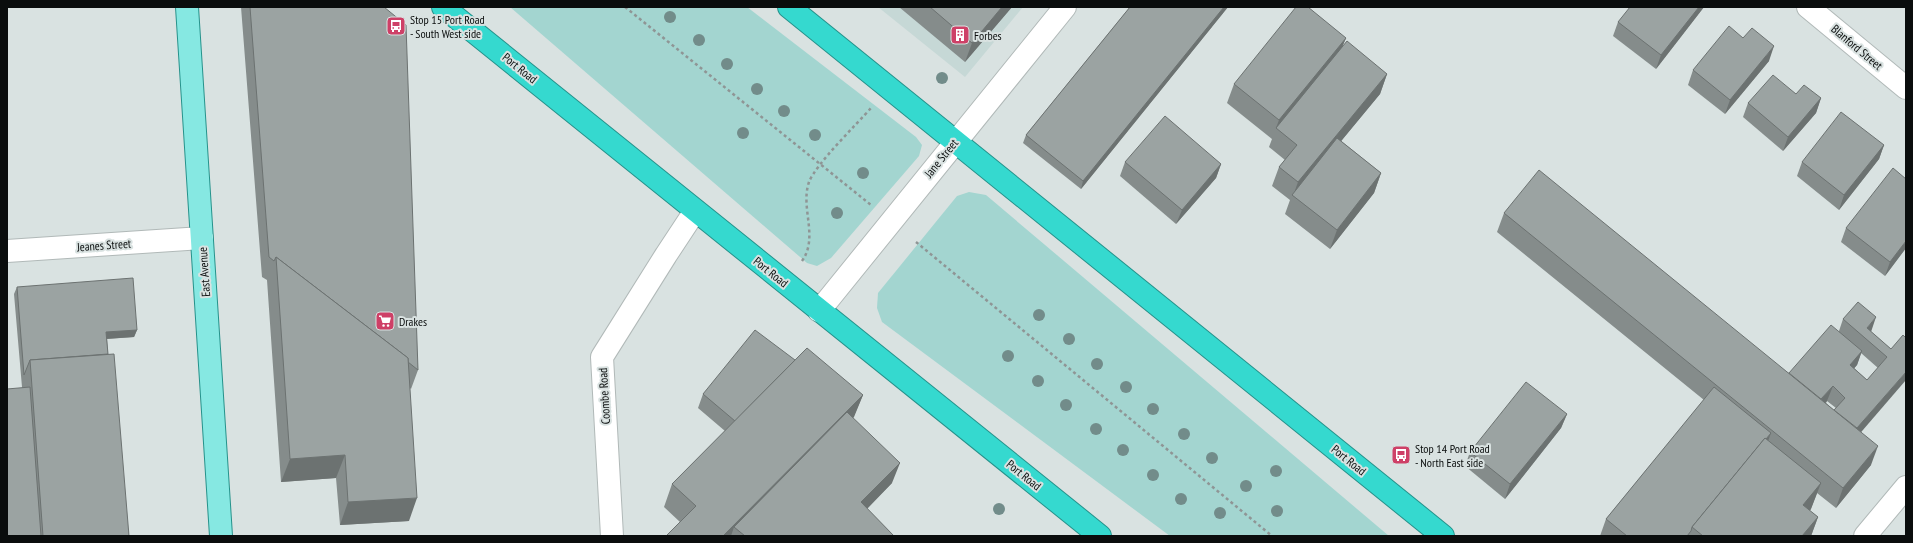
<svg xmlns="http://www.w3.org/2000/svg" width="1913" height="543" font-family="'PT Sans Narrow',sans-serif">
  <rect width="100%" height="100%" fill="#d9e2e1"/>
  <path fill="#c6d8d6" d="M878,7H1023L965,77Z"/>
  <g fill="#a3d5d0">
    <path d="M510,7H747L916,137L922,145L919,156L831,258L817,266L807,263Z"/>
    <path d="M969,192L986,195L1389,536H1170L882,322L877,308L878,293L957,196Z"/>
  </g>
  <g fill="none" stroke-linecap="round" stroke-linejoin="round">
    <g stroke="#b1b9b8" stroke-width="24">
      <g id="minor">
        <path d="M1808,7L1906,88"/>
        <path d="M7,251L202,238"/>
        <path d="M819,311L1065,7"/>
        <path d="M612,536L602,357L666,255L695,211"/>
        <path d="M1865,536L1906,487"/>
      </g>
    </g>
    <g stroke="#26928b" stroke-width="24">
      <path id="major" d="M187,7L221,536"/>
    </g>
    <g stroke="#26928b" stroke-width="24">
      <g id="highway">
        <path d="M443,7L1100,536"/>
        <path d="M789,7L1443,536"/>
      </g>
    </g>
    <g stroke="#8f9595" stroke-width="2.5" stroke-dasharray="3 3" stroke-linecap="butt">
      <path d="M625,7L871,205"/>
      <path d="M916,242L1272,536"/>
      <path d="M802,261C819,237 800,208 809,182C816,164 856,125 871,108"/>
    </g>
    <use href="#minor" stroke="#fff" stroke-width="22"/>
    <use href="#major" stroke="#86e8e2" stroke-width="22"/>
    <use href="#highway" stroke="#35d9cf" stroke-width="22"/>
  </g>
  <g fill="#728c8a">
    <circle cx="670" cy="17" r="6"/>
    <circle cx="699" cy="40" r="6"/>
    <circle cx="727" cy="64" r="6"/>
    <circle cx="942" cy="78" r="6"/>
    <circle cx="757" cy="89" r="6"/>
    <circle cx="784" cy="111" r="6"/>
    <circle cx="743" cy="133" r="6"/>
    <circle cx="815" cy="135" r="6"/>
    <circle cx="863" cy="173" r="6"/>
    <circle cx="837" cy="213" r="6"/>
    <circle cx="1039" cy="315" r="6"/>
    <circle cx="1069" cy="339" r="6"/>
    <circle cx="1008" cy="356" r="6"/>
    <circle cx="1097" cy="364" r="6"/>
    <circle cx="1038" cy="381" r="6"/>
    <circle cx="1126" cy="387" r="6"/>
    <circle cx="1066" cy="405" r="6"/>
    <circle cx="1153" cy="409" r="6"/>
    <circle cx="1096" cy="429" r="6"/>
    <circle cx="1184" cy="434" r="6"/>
    <circle cx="1123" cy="450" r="6"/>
    <circle cx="1212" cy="458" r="6"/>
    <circle cx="1276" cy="471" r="6"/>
    <circle cx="1153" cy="475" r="6"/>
    <circle cx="1246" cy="486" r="6"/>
    <circle cx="1181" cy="499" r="6"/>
    <circle cx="999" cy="509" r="6"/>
    <circle cx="1277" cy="511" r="6"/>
    <circle cx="1220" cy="513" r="6"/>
  </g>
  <g fill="#858c8b" fill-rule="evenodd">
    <path d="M241,7H384L418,370L411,389L410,388L409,521L340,525L336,478L281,482L267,280L262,277Z"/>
    <path d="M899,7H1012L965,62Z"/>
    <path d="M1130,7H1228L1081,189L1023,143L1026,135Z"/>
    <path d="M1704,7L1656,69L1613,36L1618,22Z"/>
    <path d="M1346,38L1342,47L1387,74L1380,94L1341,141L1381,173L1374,193L1330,249L1285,214L1290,200L1272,186L1279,167L1285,160L1269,147L1272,139L1227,103L1234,84Z"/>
    <path d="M1743,38L1769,61L1725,114L1688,85L1693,70Z"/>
    <path d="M1796,94L1821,98L1816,113L1783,151L1743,117L1748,103Z"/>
    <path d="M1884,145L1879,159L1839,210L1797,176L1802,162Z"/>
    <path d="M1125,162L1221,164L1216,178L1176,224L1120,176Z"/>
    <path d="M1504,213L1789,373L1839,331L1843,319L1871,332L1891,349L1861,432L1871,465L1836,508L1817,493L1810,511L1818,517L1811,536H1600L1606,519L1704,400L1497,232ZM1861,353L1878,368L1867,380L1854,368L1857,365ZM1827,401L1836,408L1834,410L1826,403Z"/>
    <path d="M1846,228L1906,248L1885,276L1841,242Z"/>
    <path d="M17,287L137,330L134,337L107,339L108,354L129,536H7L22,387L14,294Z"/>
    <path d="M795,360L863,395L853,418L892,483L867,509L894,536H667L680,522L664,507L672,484L725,431L698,408L703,394Z"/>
    <path d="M1567,414L1561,428L1505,499L1465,466L1470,452Z"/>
  </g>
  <g fill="#6c7271">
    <path d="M1002,7H1012L965,62L972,43Z"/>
    <path d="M1224,7H1228L1081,189L1083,181Z"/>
    <path d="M1699,7H1704L1656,69L1661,55Z"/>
    <path d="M1346,38L1338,57L1276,128L1279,120Z"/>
    <path d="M1774,46L1769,61L1725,114L1730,100Z"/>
    <path d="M1387,74L1380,94L1295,197L1293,196L1298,182Z"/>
    <path d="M1821,98L1816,113L1783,151L1788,137Z"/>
    <path d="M1884,145L1879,159L1839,210L1844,195Z"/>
    <path d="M1221,164L1216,178L1176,224L1182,210Z"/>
    <path d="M1381,173L1374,193L1330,249L1337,230Z"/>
    <path d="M1906,241V248L1885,276L1890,262Z"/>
    <path d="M1876,317L1871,332L1867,328Z"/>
    <path d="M137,330L134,337L104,339L106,332Z"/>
    <path d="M1862,351L1857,365L1845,379L1850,365Z"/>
    <path d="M1906,372V380L1850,445L1855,430Z"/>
    <path d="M1833,386L1827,401L1813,417L1818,403Z"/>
    <path d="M863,395L854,417L741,533L734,527L731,536H723Z"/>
    <path d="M1567,414L1561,428L1505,499L1510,484Z"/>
    <path d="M1771,433L1764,452L1693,528Z"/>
    <path d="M1878,446L1871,465L1836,508L1843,488Z"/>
    <path d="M345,455L336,478L281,482L290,459Z"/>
    <path d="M900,463L892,483L854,522L861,502Z"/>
    <path d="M1821,483L1811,509L1793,531L1803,505Z"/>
    <path d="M417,498L409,521L340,525L348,502Z"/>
    <path d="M1818,517L1811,536H1802Z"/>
  </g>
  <g fill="#9ba3a2" stroke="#6c7271">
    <path d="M250,7H384L406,25L418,370L408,362V358L276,257L274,261L269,257Z"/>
    <path d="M930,7H1002L972,43Z"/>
    <path d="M1130,7H1224L1083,181L1026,135Z"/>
    <path d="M1296,7H1308L1346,38L1279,120L1234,84Z"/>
    <path d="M1630,7H1699L1661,55L1618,22Z"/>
    <path d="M1729,26L1743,38L1752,28L1774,46L1730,100L1693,70Z"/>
    <path d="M1347,41L1387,74L1298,182L1279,167L1297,145L1276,128Z"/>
    <path d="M1773,75L1796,94L1804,85L1821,98L1788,137L1748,103Z"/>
    <path d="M1841,112L1884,145L1844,195L1802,162Z"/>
    <path d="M1165,116L1221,164L1182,210L1125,162Z"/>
    <path d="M1337,138L1381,173L1337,230L1292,195Z"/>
    <path d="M1893,168L1906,179V241L1890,262L1846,228Z"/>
    <path d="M1539,170L1878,446L1843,488L1504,213Z"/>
    <path d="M276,257L408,358L417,498L348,502L345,455L290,459Z"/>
    <path d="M133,278L137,330L106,332L108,354L30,360L24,375L17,287Z"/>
    <path d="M1858,302L1876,317L1867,328L1891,349L1903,335L1906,338V372L1857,428L1834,410L1845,398L1833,386L1821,399L1789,373L1831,325L1862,351L1850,365L1867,380L1887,357L1843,319Z"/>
    <path d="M755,330L795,360L735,421L703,394Z"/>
    <path d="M807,348L863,395L723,536H668L667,535L696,506L672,484Z"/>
    <path d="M114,354L129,536H43L30,360Z"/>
    <path d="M1526,382L1567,414L1510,484L1470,452Z"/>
    <path d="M30,387L41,536H7V389Z"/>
    <path d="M1714,387L1771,433L1766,439L1765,438L1692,527L1691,531L1687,536H1627L1606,519Z"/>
    <path d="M847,412L900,463L861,502L894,536H745L734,527Z"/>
    <path d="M1765,438L1821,483L1803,505L1818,517L1802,536H1703L1692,527Z"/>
  </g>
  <defs>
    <g id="bus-square" transform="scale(1)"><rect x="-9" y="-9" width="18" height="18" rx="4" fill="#ce4067" stroke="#d9e2e1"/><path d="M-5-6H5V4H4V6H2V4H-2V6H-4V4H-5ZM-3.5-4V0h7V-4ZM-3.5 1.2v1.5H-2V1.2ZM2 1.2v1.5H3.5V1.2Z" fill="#fff"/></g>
    <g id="building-square" transform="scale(1)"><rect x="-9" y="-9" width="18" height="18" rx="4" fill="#ce4067" stroke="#d9e2e1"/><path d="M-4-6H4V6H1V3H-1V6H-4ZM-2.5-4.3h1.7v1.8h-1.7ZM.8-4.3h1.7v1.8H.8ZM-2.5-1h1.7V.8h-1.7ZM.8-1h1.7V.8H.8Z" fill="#fff"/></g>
    <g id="supermarket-square" transform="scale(1)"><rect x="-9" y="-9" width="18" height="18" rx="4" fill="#ce4067" stroke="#d9e2e1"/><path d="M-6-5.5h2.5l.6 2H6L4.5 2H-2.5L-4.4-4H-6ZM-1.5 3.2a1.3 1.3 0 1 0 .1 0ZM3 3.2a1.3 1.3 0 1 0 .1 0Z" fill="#fff"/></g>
  </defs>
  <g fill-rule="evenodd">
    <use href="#bus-square" x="396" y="26"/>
    <use href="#building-square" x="960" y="35"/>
    <use href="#supermarket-square" x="385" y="321"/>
    <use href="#bus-square" x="1401" y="455"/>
  </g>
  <g text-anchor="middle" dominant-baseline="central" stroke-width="4" stroke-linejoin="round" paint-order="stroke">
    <g font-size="12" fill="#0a0d0d" stroke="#d9e2e1" text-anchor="start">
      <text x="410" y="19">Stop 15 Port Road<tspan x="410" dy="14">- South West side</tspan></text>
      <text x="974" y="35">Forbes</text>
      <text x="399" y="321">Drakes</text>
      <text x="1415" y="448">Stop 14 Port Road<tspan x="1415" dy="14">- North East side</tspan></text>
    </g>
    <g font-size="12" fill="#0a0d0d" stroke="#d9e2e1">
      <text transform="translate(1857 47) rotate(40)">Blanford Street</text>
      <text transform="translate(520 68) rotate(39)">Port Road</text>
      <text transform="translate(941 158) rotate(-51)">Jane Street</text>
      <text transform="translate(104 245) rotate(-4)">Jeanes Street</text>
      <text transform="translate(204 272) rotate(-94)">East Avenue</text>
      <text transform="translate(771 272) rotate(39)">Port Road</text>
      <text transform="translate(604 396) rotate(-93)">Coombe Road</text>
      <text transform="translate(1349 460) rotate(39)">Port Road</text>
      <text transform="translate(1024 475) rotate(39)">Port Road</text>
    </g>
  </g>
  <rect width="1913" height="543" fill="none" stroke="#0a0d0d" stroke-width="16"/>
</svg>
